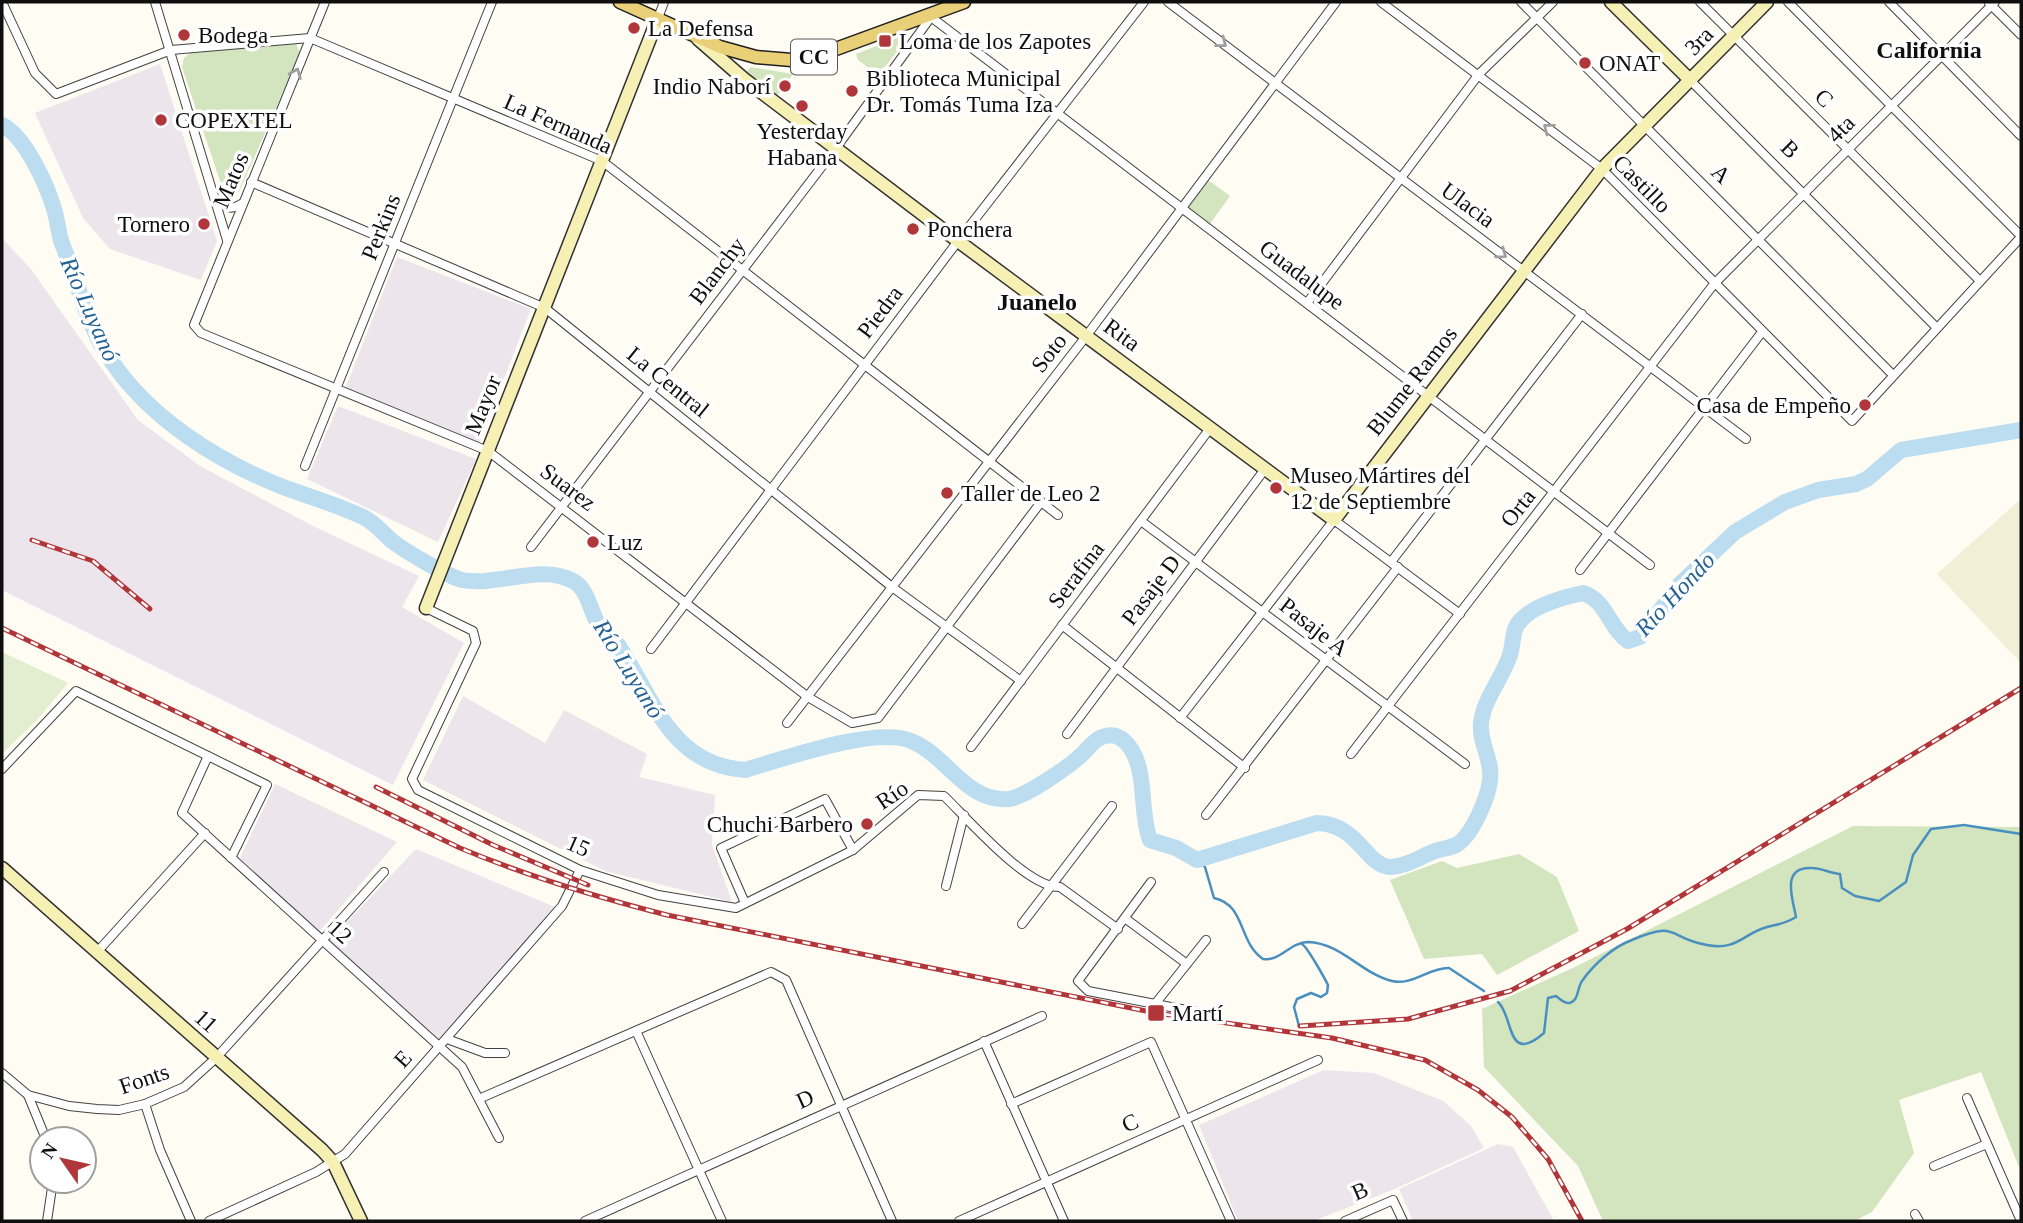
<svg xmlns="http://www.w3.org/2000/svg" width="2023" height="1223" font-family="'Times New Roman',serif">
  <rect width="100%" height="100%" fill="#fefcf3"/>
  <g fill="#ece5ec">
    <path d="M160,64L217,241L201,280L110,249L83,218L35,113Z"/>
    <path d="M2,238L30,268L138,420L200,466L313,526L419,576L402,607L464,643L393,785L2,590Z"/>
    <path d="M397,257L531,309L479,443L345,389Z"/>
    <path d="M338,406L476,459L438,542L307,479Z"/>
    <path d="M463,696L545,743L564,710L647,754L639,777L715,795L712,845L732,902L605,871L423,780Z"/>
    <path d="M275,784L397,842L318,933L240,858Z"/>
    <path d="M416,849L555,907L438,1041L329,941Z"/>
    <path d="M1324,1070L1374,1073L1443,1101L1471,1126L1484,1148L1390,1191L1313,1221H1238L1199,1125Z"/>
    <path d="M1498,1144L1513,1147L1554,1221H1413L1399,1189Z"/>
  </g>
  <path fill="#f1efd5" d="M2021,499V659L2019,661L1937,574Z"/>
  <g fill="#d2e5bf">
    <path d="M897,38L904,43L878,75L858,60L856,54Z"/>
    <path d="M296,43L300,54L239,192L232,197L223,190L182,67L184,58L190,53Z"/>
    <path d="M751,67L793,74L775,99L747,77L746,72Z"/>
    <path d="M1208,180L1230,196L1209,225L1186,208Z"/>
    <path d="M1853,826L2021,827V1172L1981,1072L1899,1100L1914,1153L1872,1212L1854,1221H1603L1578,1166L1484,1067L1482,1009L1577,966Z"/>
    <path d="M1519,854L1557,877L1579,931L1497,975L1482,954L1424,959L1390,880L1442,861L1457,868Z"/>
  </g>
  <path fill="#e3edd0" d="M2,652L68,683L36,721L2,754Z"/>
  <g fill="none" stroke-linecap="round" stroke-linejoin="round">
    <g stroke="#4b8fbf" stroke-width="2.5">
      <path d="M1197,860L1205,867L1214,898C1246,905 1238,942 1263,959C1280,962 1290,942 1308,942C1341,943 1362,974 1392,981C1412,986 1430,967 1449,968L1484,991"/>
      <path d="M1498,1002C1514,1016 1506,1066 1544,1033L1548,998L1556,996C1560,999 1564,1004 1570,1003C1579,1000 1577,988 1582,981C1594,964 1613,947 1632,940C1679,920 1667,938 1707,945C1737,951 1744,933 1767,927C1779,924 1785,924 1796,917C1793,900 1780,866 1812,868C1821,868 1830,873 1840,874L1842,888L1855,896L1879,901L1906,882L1913,855L1931,829L1964,825L2021,834"/>
      <path d="M1299,1026L1294,1007L1297,999L1311,993L1321,997L1327,993L1328,985C1325,979 1308,948 1302,944"/>
    </g>
    <path stroke="#bcdcf0" stroke-width="16" d="M2,125C25,136 47,185 54,209C58,221 58,234 63,246C78,283 87,325 110,359C149,418 217,461 283,487C310,497 338,505 363,517C374,522 383,533 392,541C405,551 447,576 462,580C497,587 541,563 573,581C587,588 590,609 597,622C602,631 612,637 618,645C653,697 670,765 745,770C783,759 876,726 911,741C947,755 966,803 1009,799C1025,797 1065,769 1078,758C1086,752 1093,740 1102,737C1109,734 1116,735 1122,739C1150,761 1138,810 1150,840L1176,848L1197,860L1317,823C1359,824 1366,867 1391,867C1406,866 1417,859 1430,853C1438,849 1448,849 1456,845C1472,836 1488,798 1490,780C1493,760 1479,744 1481,723C1484,698 1502,679 1510,655C1514,643 1511,630 1521,620C1535,605 1564,597 1583,593C1606,600 1610,629 1628,641L1640,637L1680,584L1735,532L1785,502L1818,490L1856,484L1867,479L1901,450L2021,430"/>
    <g stroke="#424242" stroke-width="10">
      <g id="street">
        <path d="M2,2L35,73L56,94L171,50L310,38L602,161L1058,515"/>
        <path d="M155,2L227,240"/>
        <path d="M325,2L194,325L201,333L488,451L808,697L852,723L878,718L1041,502"/>
        <path d="M1168,2L1746,439"/>
        <path d="M1381,2L1602,169L1852,421L2021,237"/>
        <path d="M1521,2L1893,375"/>
        <path d="M1700,2L1980,281"/>
        <path d="M1788,2L2021,236"/>
        <path d="M1889,2L2021,136"/>
        <path d="M1989,3L2021,35"/>
        <path d="M658,18L664,2"/>
        <path d="M1690,80L1936,327"/>
        <path d="M251,182L545,308L892,587L1021,681"/>
        <path d="M216,198C223,207 231,211 241,204"/>
        <path d="M1307,303L1479,74L1553,2"/>
        <path d="M305,466L492,2"/>
        <path d="M1141,521L1465,764"/>
        <path d="M531,547L836,148L931,17L1650,565"/>
        <path d="M1391,562L1582,314"/>
        <path d="M1580,570L1762,332"/>
        <path d="M426,608L473,631L476,643L412,779L418,790L580,870L658,895L736,908L853,850L918,795L944,796C968,819 1027,888 1060,887L1118,929"/>
        <path d="M1062,625L1245,768"/>
        <path d="M651,649L958,241L1144,2"/>
        <path d="M1180,718L1334,520L1460,614"/>
        <path d="M787,723L1087,335L1336,2"/>
        <path d="M1067,734L1265,469"/>
        <path d="M971,747L1211,427"/>
        <path d="M1351,754L1714,284L1995,2"/>
        <path d="M208,756L182,813L462,1067L499,1138"/>
        <path d="M2,769L76,691L267,785L231,858"/>
        <path d="M1206,815L1398,567"/>
        <path d="M1151,882L1078,981L1088,991L1207,1014"/>
        <path d="M946,886L964,815"/>
        <path d="M745,903L721,848L825,799L853,850"/>
        <path d="M1126,919L1187,964"/>
        <path d="M1022,924L1112,806"/>
        <path d="M98,951L205,833"/>
        <path d="M1155,1004L1206,940"/>
        <path d="M637,1033L722,1221"/>
        <path d="M447,1039L485,1053H505"/>
        <path d="M984,1041L1064,1221"/>
        <path d="M2,1073L28,1095L69,1106L97,1109L119,1110L145,1104L184,1087L216,1058L384,872"/>
        <path d="M28,1095L46,1139"/>
        <path d="M481,1098L771,972L786,980L892,1221"/>
        <path d="M1967,1098L2021,1221"/>
        <path d="M145,1104L160,1150L191,1221"/>
        <path d="M1011,1104L1151,1042L1231,1221"/>
        <path d="M1934,1166L1987,1144"/>
        <path d="M1915,1214L1919,1221"/>
        <path d="M47,1221L53,1181"/>
        <path d="M209,1221L316,1172L345,1154L562,906L580,870"/>
        <path d="M585,1221L1042,1016"/>
        <path d="M959,1221L1318,1060"/>
        <path d="M1345,1221L1393,1200L1403,1221"/>
      </g>
    </g>
    <g stroke="#313131" stroke-width="15">
      <g id="secondary">
        <path d="M1611,2L1690,80"/>
        <path d="M698,39L744,79L958,241L1334,520L1602,169L1767,2"/>
        <path d="M426,608L658,18"/>
        <path d="M2,868L322,1150L333,1162L361,1221"/>
      </g>
    </g>
    <g stroke="#202020" stroke-width="15">
      <path id="primary" d="M620,2L720,47L756,57L803,61L964,2"/>
    </g>
    <use href="#street" stroke="#fff" stroke-width="8"/>
    <use href="#secondary" stroke="#f6f0b5" stroke-width="12"/>
    <use href="#primary" stroke="#e9cf77" stroke-width="12"/>
    <g stroke="#b0363a" stroke-width="5">
      <g id="rail">
        <path d="M32,540L93,561L150,609"/>
        <path d="M2,628L460,848C527,876 596,897 667,915L1156,1013L1332,1038L1425,1060L1478,1090L1512,1117L1548,1159L1582,1221"/>
        <path d="M376,787L493,845L588,885"/>
        <path d="M1300,1026L1408,1019L1510,991L1627,929L2021,688"/>
      </g>
    </g>
    <use href="#rail" stroke="#fff" stroke-width="2.5" stroke-dasharray="8" stroke-linecap="butt"/>
  </g>
  <defs><path id="oneway-chevron" d="M-2-3.5L2.5 0L-2 3.5" fill="none" stroke-width="1.6" stroke-linecap="round" stroke-linejoin="round" transform="scale(1.75)"/></defs>
  <g stroke="#9f9f9f">
    <use href="#oneway-chevron" transform="translate(1222 43) rotate(38)"/>
    <use href="#oneway-chevron" transform="translate(296 73) rotate(-68)"/>
    <use href="#oneway-chevron" transform="translate(1548 128) rotate(-142)"/>
    <use href="#oneway-chevron" transform="translate(1502 254) rotate(36)"/>
  </g>
  <g fill="#b0363a" stroke="#fff" stroke-width="2.5">
    <circle cx="634" cy="28" r="7"/>
    <circle cx="184" cy="35" r="7"/>
    <rect x="878" y="34" width="14" height="14" rx="3.5"/>
    <circle cx="1585" cy="63" r="7"/>
    <circle cx="785" cy="86" r="7"/>
    <circle cx="852" cy="91" r="7"/>
    <circle cx="802" cy="106" r="7"/>
    <circle cx="161" cy="120" r="7"/>
    <circle cx="204" cy="224" r="7"/>
    <circle cx="913" cy="229" r="7"/>
    <circle cx="1865" cy="405" r="7"/>
    <circle cx="1276" cy="488" r="7"/>
    <circle cx="947" cy="493" r="7"/>
    <circle cx="593" cy="542" r="7"/>
    <circle cx="867" cy="824" r="7"/>
    <rect x="1147" y="1004" width="18" height="18" rx="3.5"/>
  </g>
  <g text-anchor="middle" dominant-baseline="central" stroke-width="7" stroke-linejoin="round" paint-order="stroke">
    <rect fill="#fff" stroke="#575757" stroke-width="2" x="791" y="39.5" width="46" height="35" rx="5"/>
    <g font-size="21" font-weight="bold" fill="#0f0f0f">
      <text x="814" y="57">CC</text>
    </g>
    <g font-size="23" fill="#0f0f0f" stroke="#fff" text-anchor="start">
      <text x="648" y="28">La Defensa</text>
      <text x="198" y="35">Bodega</text>
      <text x="899" y="41">Loma de los Zapotes</text>
      <text x="1599" y="63">ONAT</text>
      <text x="866" y="78">Biblioteca Municipal<tspan x="866" dy="26">Dr. Tomás Tuma Iza</tspan></text>
      <text x="771" y="86" text-anchor="end">Indio Naborí</text>
      <text x="175" y="120">COPEXTEL</text>
      <text x="802" y="131" text-anchor="middle">Yesterday<tspan x="802" dy="26">Habana</tspan></text>
      <text x="190" y="224" text-anchor="end">Tornero</text>
      <text x="927" y="229">Ponchera</text>
      <text x="1851" y="405" text-anchor="end">Casa de Empeño</text>
      <text x="1290" y="475">Museo Mártires del<tspan x="1290" dy="26">12 de Septiembre</tspan></text>
      <text x="961" y="493">Taller de Leo 2</text>
      <text x="607" y="542">Luz</text>
      <text x="853" y="824" text-anchor="end">Chuchi Barbero</text>
      <text x="1172" y="1013">Martí</text>
    </g>
    <g font-size="23" fill="#0f0f0f" stroke="#fff">
      <text transform="translate(1699 41) rotate(-46)">3ra</text>
      <text transform="translate(1824 98) rotate(45)">C</text>
      <text transform="translate(558 124) rotate(24)">La Fernanda</text>
      <text transform="translate(1841 129) rotate(-45)">4ta</text>
      <text transform="translate(1790 149) rotate(45)">B</text>
      <text transform="translate(1721 174) rotate(44)">A</text>
      <text transform="translate(231 180) rotate(-67)">Matos</text>
      <text transform="translate(1642 184) rotate(45)">Castillo</text>
      <text transform="translate(1468 205) rotate(36)">Ulacia</text>
      <text transform="translate(381 227) rotate(-68)">Perkins</text>
      <text transform="translate(717 271) rotate(-53)">Blanchy</text>
      <text transform="translate(1302 275) rotate(37)">Guadalupe</text>
      <text transform="translate(880 312) rotate(-53)">Piedra</text>
      <text transform="translate(1122 335) rotate(36)">Rita</text>
      <text transform="translate(1049 353) rotate(-52)">Soto</text>
      <text transform="translate(1412 381) rotate(-52)">Blume Ramos</text>
      <text transform="translate(668 382) rotate(39)">La Central</text>
      <text transform="translate(483 405) rotate(-68)">Mayor</text>
      <text transform="translate(568 487) rotate(37)">Suarez</text>
      <text transform="translate(1518 508) rotate(-52)">Orta</text>
      <text transform="translate(1076 575) rotate(-53)">Serafina</text>
      <text transform="translate(1151 590) rotate(-53)">Pasaje D</text>
      <text transform="translate(1314 627) rotate(38)">Pasaje A</text>
      <text transform="translate(892 795) rotate(-34)">Río</text>
      <text transform="translate(578 846) rotate(24)">15</text>
      <text transform="translate(340 932) rotate(42)">12</text>
      <text transform="translate(206 1021) rotate(42)">11</text>
      <text transform="translate(403 1059) rotate(-48)">E</text>
      <text transform="translate(144 1079) rotate(-19)">Fonts</text>
      <text transform="translate(805 1099) rotate(-24)">D</text>
      <text transform="translate(1130 1123) rotate(-25)">C</text>
      <text transform="translate(1360 1191) rotate(-24)">B</text>
    </g>
    <g font-size="24" font-weight="bold" fill="#0f0f0f" stroke="#fff">
      <text x="1929" y="50">California</text>
      <text x="1037" y="302">Juanelo</text>
    </g>
    <g font-size="24" font-style="italic" fill="#256294" stroke="#fff">
      <text transform="translate(90 309) rotate(66)">Río Luyanó</text>
      <text transform="translate(1675 594) rotate(-47)">Río Hondo</text>
      <text transform="translate(629 669) rotate(58)">Río Luyanó</text>
    </g>
  </g>
  <rect width="2023" height="1223" fill="none" stroke="#0f0f0f" stroke-width="7"/>
  <g transform="translate(63 1160) rotate(304)"><circle r="33" fill="#ffffff" stroke="#9f9f9f" stroke-width="2"/>
  <path d="M0-5L12 26L0 18L-12 26Z" fill="#b0363a"/>
  <text y="-10" font-size="19" font-weight="bold" text-anchor="middle" fill="#0f0f0f">N</text>
  </g>
</svg>
